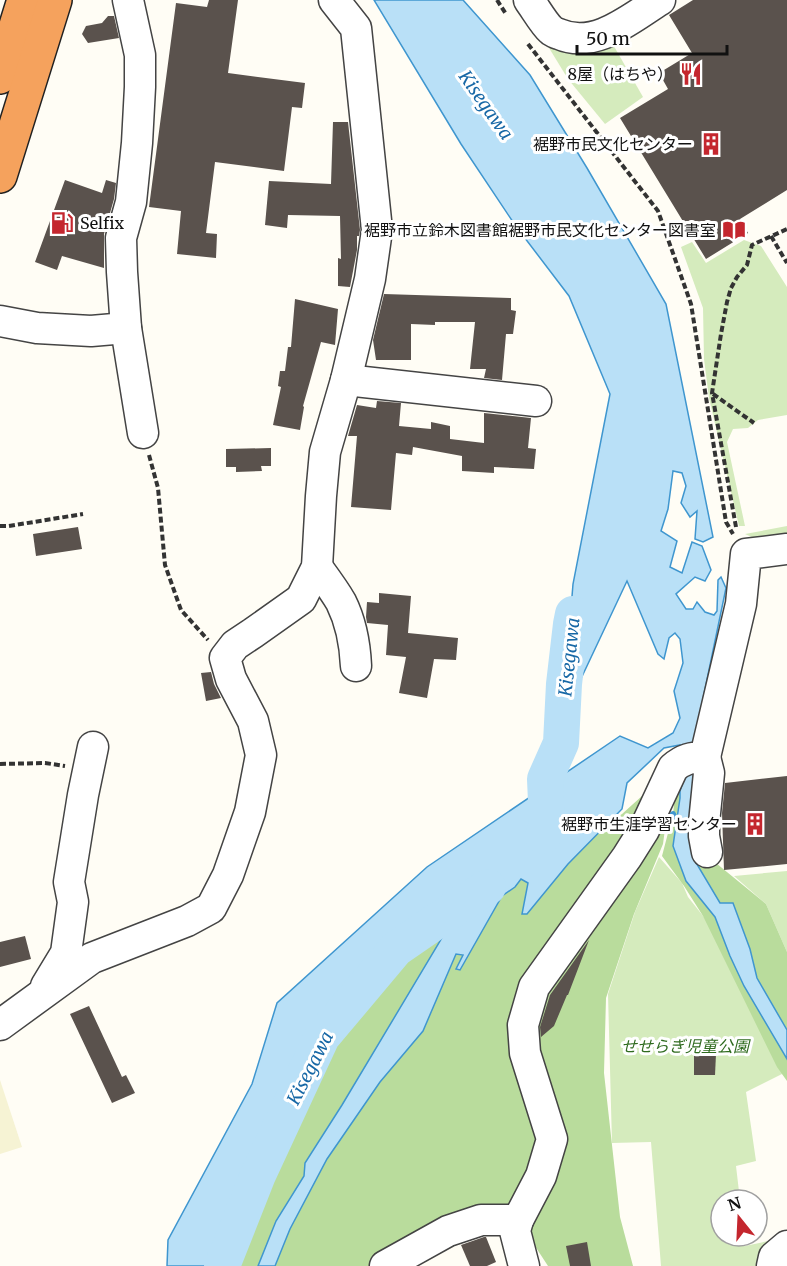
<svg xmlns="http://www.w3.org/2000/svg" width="787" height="1266" font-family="Merriweather,'Noto Sans JP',serif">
  <rect width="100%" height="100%" fill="#fffdf5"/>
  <path fill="#f6f3d4" d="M0,1080L22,1147L0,1154Z"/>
  <g fill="#d5ebbd">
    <path d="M611,41L643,97L605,124L568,79L546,43Z"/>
    <path d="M744,240L761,246L787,287V415L758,420L748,428L733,429L727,442L745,526H739L709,398L704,359L703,308L681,247L692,242L706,263Z"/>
    <path d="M787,526V534L754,538L745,534Z"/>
    <path d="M659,857L682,883L688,897L715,931L786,1072L746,1092L756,1161L736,1166L740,1200H721V1236H743L745,1246L773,1240L764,1266H661L651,1142L612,1143L608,994L635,912Z"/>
    <path d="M787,871V952L766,904L734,876Z"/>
  </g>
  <g fill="#b9dc9c">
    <path d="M673,768L663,844L634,914L606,998L604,1073L620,1217L633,1266H548L518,1220L386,1266H217L238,1226L283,1103L362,989L418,933L455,918L520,879L622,814Z"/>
    <path d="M677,778L704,779L711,859L766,904L787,952V1081L777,1067L703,916L684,886L662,856L673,814Z"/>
  </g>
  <path fill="#b9e0f7" stroke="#3f96cf" stroke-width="1.5" d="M374,0H463L530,75L587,168L666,304L713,537L703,542L695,539L697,511L690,517L681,503L686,486L682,473L673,471L668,509L661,531L677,541L670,567L682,573L692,542L702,546L711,570L705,581L695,577L676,594L686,609H693L697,602L705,612L714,615L717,611L718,580L721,577L726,588L694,742L698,770L691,841L695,861L720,903H733L750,949L757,978L787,1030V1059L744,986L730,956L715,917L686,881L673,846L680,798V791L685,775L680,745L664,748L627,783L622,809L568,864L527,914H522L528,883L521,879L515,887L502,896L460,970L456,969L463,955L456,954L423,1031L380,1082L327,1159L290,1229L275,1266H258L276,1221L304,1176L305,1163L342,1105L461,906L405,935L271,1120L210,1266H167L168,1240L252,1084L277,1003L427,867L620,736L648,748L673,733L680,718L674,691L683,663L680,639L675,633L669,638L664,659L658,654L627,581L562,719L573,584L610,394L569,296L515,225L461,144Z"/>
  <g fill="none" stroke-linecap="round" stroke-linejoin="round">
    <path stroke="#3f96cf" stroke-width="6" d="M679,830L673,814L679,830"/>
    <g stroke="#b9e0f7" stroke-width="36">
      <path d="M543,836L547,825L545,779L561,743L564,684L571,624L573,614"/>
      <path d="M222,1266L258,1175L322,1037L396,949L467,900L488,887"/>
    </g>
  </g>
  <g fill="#5a524d">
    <path d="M209,0H238L228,73L305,83L302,108L292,107L284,171L215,162L206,233L217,234L216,258L177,254L181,211L149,207L176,3L207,7Z"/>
    <path d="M693,0H787V190L740,219L748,233L706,259L620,118L668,89L659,73L692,53L669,15Z"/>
    <path d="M108,16H114L119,38L88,43L82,34L86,26L102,23Z"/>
    <path d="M333,122H348L360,230L359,236H357V250L350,287L338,286V258L341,259L340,216L288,215L287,228L265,225L269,181L331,184Z"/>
    <path d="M65,180L102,193L106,180L116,183L114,199L104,234V268L62,256L57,270L35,262Z"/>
    <path d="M384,294L511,298V310L516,311L513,334H506L502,380L484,378L486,369H470L475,322H435V325L411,324V360H376L373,340Z"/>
    <path d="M295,299L338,309L335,345L321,342L303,406L304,407L300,430L273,425L281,387L278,386L280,371H285L288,347H291Z"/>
    <path d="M377,401L401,403L399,426L431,429V422L450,426V439L484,443V413L531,418L528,448L536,449L534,469L494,467V473L462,471V456L413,447L412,455L396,453L391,510L351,507L357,436H348L357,405L376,408Z"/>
    <path d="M271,448V466H261L262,471L236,472V467H226V449Z"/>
    <path d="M78,527L82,549L36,556L33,534Z"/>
    <path d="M379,593L411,596L408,633L458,638L456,660L434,659L427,698L399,693L406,657L386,655L388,625L367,623L366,617L367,602L379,603Z"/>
    <path d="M211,672L214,684L221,698L206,701L201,673Z"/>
    <path d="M787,776V864L724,870L722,813L725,783Z"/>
    <path d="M25,936L31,959L0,967V942Z"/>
    <path d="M589,940L568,995H567L554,1026L541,1037L540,1027L550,995Z"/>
    <path d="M89,1006L122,1077L126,1075L135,1093L112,1103L70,1014Z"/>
    <path d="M694,1054H716L715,1075H694Z"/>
    <path d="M484,1237H486L496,1262L487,1266H470L461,1245Z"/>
    <path d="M587,1242L591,1266H570L566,1246Z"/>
  </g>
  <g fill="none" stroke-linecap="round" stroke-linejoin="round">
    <g stroke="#444" stroke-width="33">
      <g id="minor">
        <path d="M128,0L140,55V87L137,143L131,202L121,238L122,272L126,328L143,433"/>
        <path d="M529,0C535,8 544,24 551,30C551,31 558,34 559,34C595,50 631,18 660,0"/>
        <path d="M0,321L37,328L91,331L126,328"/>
        <path d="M346,380L536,401"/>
        <path d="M317,567C325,578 334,590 341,602C351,622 355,644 356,666"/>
        <path d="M705,757L709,773L704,823V836L707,852"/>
        <path d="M46,986L66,953L73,902L69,882L83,795L93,747"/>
        <path d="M0,1025L92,958L187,921L211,908L228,875L250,812L261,755L253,721L231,679L225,658L235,645L253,633L301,599L317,567L321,496L325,452L346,380L370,279L377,230L356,28L334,0"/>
        <path d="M518,1220L541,1176L552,1139L525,1053L523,1025L534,987L627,857L644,830L673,768C683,759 692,757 705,757L741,604L746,554L787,549"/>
        <path d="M385,1266L448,1231L481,1220H518L515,1231L524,1266"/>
        <path d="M772,1266L774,1257L787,1246"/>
      </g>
    </g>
    <g stroke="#222" stroke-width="36">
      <g id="highway">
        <path d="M0,77L24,0"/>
        <path d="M0,176L55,0"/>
      </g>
    </g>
    <g stroke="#333" stroke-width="4" stroke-dasharray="6 3" stroke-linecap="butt">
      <path d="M497,0L506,14"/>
      <path d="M528,44L658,211L691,304L726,522L733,534"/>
      <path d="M771,236L787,263"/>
      <path d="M713,394L754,423"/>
      <path d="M149,455L158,488L165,565L181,610L208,640"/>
      <path d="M0,526H9L83,514"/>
      <path d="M736,527L712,393L721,334L727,302L731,288L737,277L747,265L752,245L787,229"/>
      <path d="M0,764L45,763L65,766"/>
    </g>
    <use href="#minor" stroke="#fff" stroke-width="30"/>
    <use href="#highway" stroke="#f5a25d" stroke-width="33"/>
  </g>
  <defs>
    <g id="restaurant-bare" transform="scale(1.8)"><path d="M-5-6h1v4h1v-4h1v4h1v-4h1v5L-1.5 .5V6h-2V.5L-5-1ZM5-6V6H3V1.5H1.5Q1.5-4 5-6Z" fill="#c4262e" stroke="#fff" stroke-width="2.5" paint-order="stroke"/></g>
    <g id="building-bare" transform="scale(1.8)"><path d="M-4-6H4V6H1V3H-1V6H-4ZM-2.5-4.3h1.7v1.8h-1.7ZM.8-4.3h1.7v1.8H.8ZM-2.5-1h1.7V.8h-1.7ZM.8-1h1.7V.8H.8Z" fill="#c4262e" stroke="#fff" stroke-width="2.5" paint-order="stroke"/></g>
    <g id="fuel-bare" transform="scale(1.8)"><path d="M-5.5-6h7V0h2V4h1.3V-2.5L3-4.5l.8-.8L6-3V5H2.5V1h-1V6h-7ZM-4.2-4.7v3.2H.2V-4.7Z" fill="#c4262e" stroke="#fff" stroke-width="2.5" paint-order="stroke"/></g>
    <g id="library-bare" transform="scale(1.8)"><path d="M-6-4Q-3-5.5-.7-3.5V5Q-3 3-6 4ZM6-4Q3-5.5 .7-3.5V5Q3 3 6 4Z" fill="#c4262e" stroke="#fff" stroke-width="2.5" paint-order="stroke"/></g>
  </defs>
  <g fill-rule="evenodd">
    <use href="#restaurant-bare" x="691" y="74"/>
    <use href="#building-bare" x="711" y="144"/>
    <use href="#fuel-bare" x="62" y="223"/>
    <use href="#library-bare" x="734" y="230"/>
    <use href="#building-bare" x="755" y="824"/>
  </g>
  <g text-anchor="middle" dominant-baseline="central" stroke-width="6" stroke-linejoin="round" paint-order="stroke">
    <g font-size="16" fill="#111" stroke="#fff" text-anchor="end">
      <text x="673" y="74">8屋（はちや）</text>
      <text x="693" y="144">裾野市民文化センター</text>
      <text x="80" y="223" text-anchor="start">Selfix</text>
      <text x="716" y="230">裾野市立鈴木図書館裾野市民文化センター図書室</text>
      <text x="737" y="824">裾野市生涯学習センター</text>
    </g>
    <g font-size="16" font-style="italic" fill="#2f6b1f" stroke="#fff">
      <text x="685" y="1046">せせらぎ児童公園</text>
    </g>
    <g font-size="18" font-style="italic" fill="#1768a6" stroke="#fff">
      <text transform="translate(486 105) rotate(55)">Kisegawa</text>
      <text transform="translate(569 657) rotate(-84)">Kisegawa</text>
      <text transform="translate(310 1068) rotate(-63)">Kisegawa</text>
    </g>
  </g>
  <g transform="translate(739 1218) rotate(342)"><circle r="28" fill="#ffffff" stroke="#a0a0a0" stroke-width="1.5"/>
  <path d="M0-4.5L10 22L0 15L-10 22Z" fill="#c4262e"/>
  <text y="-9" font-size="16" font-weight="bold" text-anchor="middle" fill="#111111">N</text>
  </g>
  <path d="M577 45v9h150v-9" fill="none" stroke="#111111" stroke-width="3"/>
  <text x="586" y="45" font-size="18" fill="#111111" stroke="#ffffff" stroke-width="4.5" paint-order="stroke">50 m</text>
</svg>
